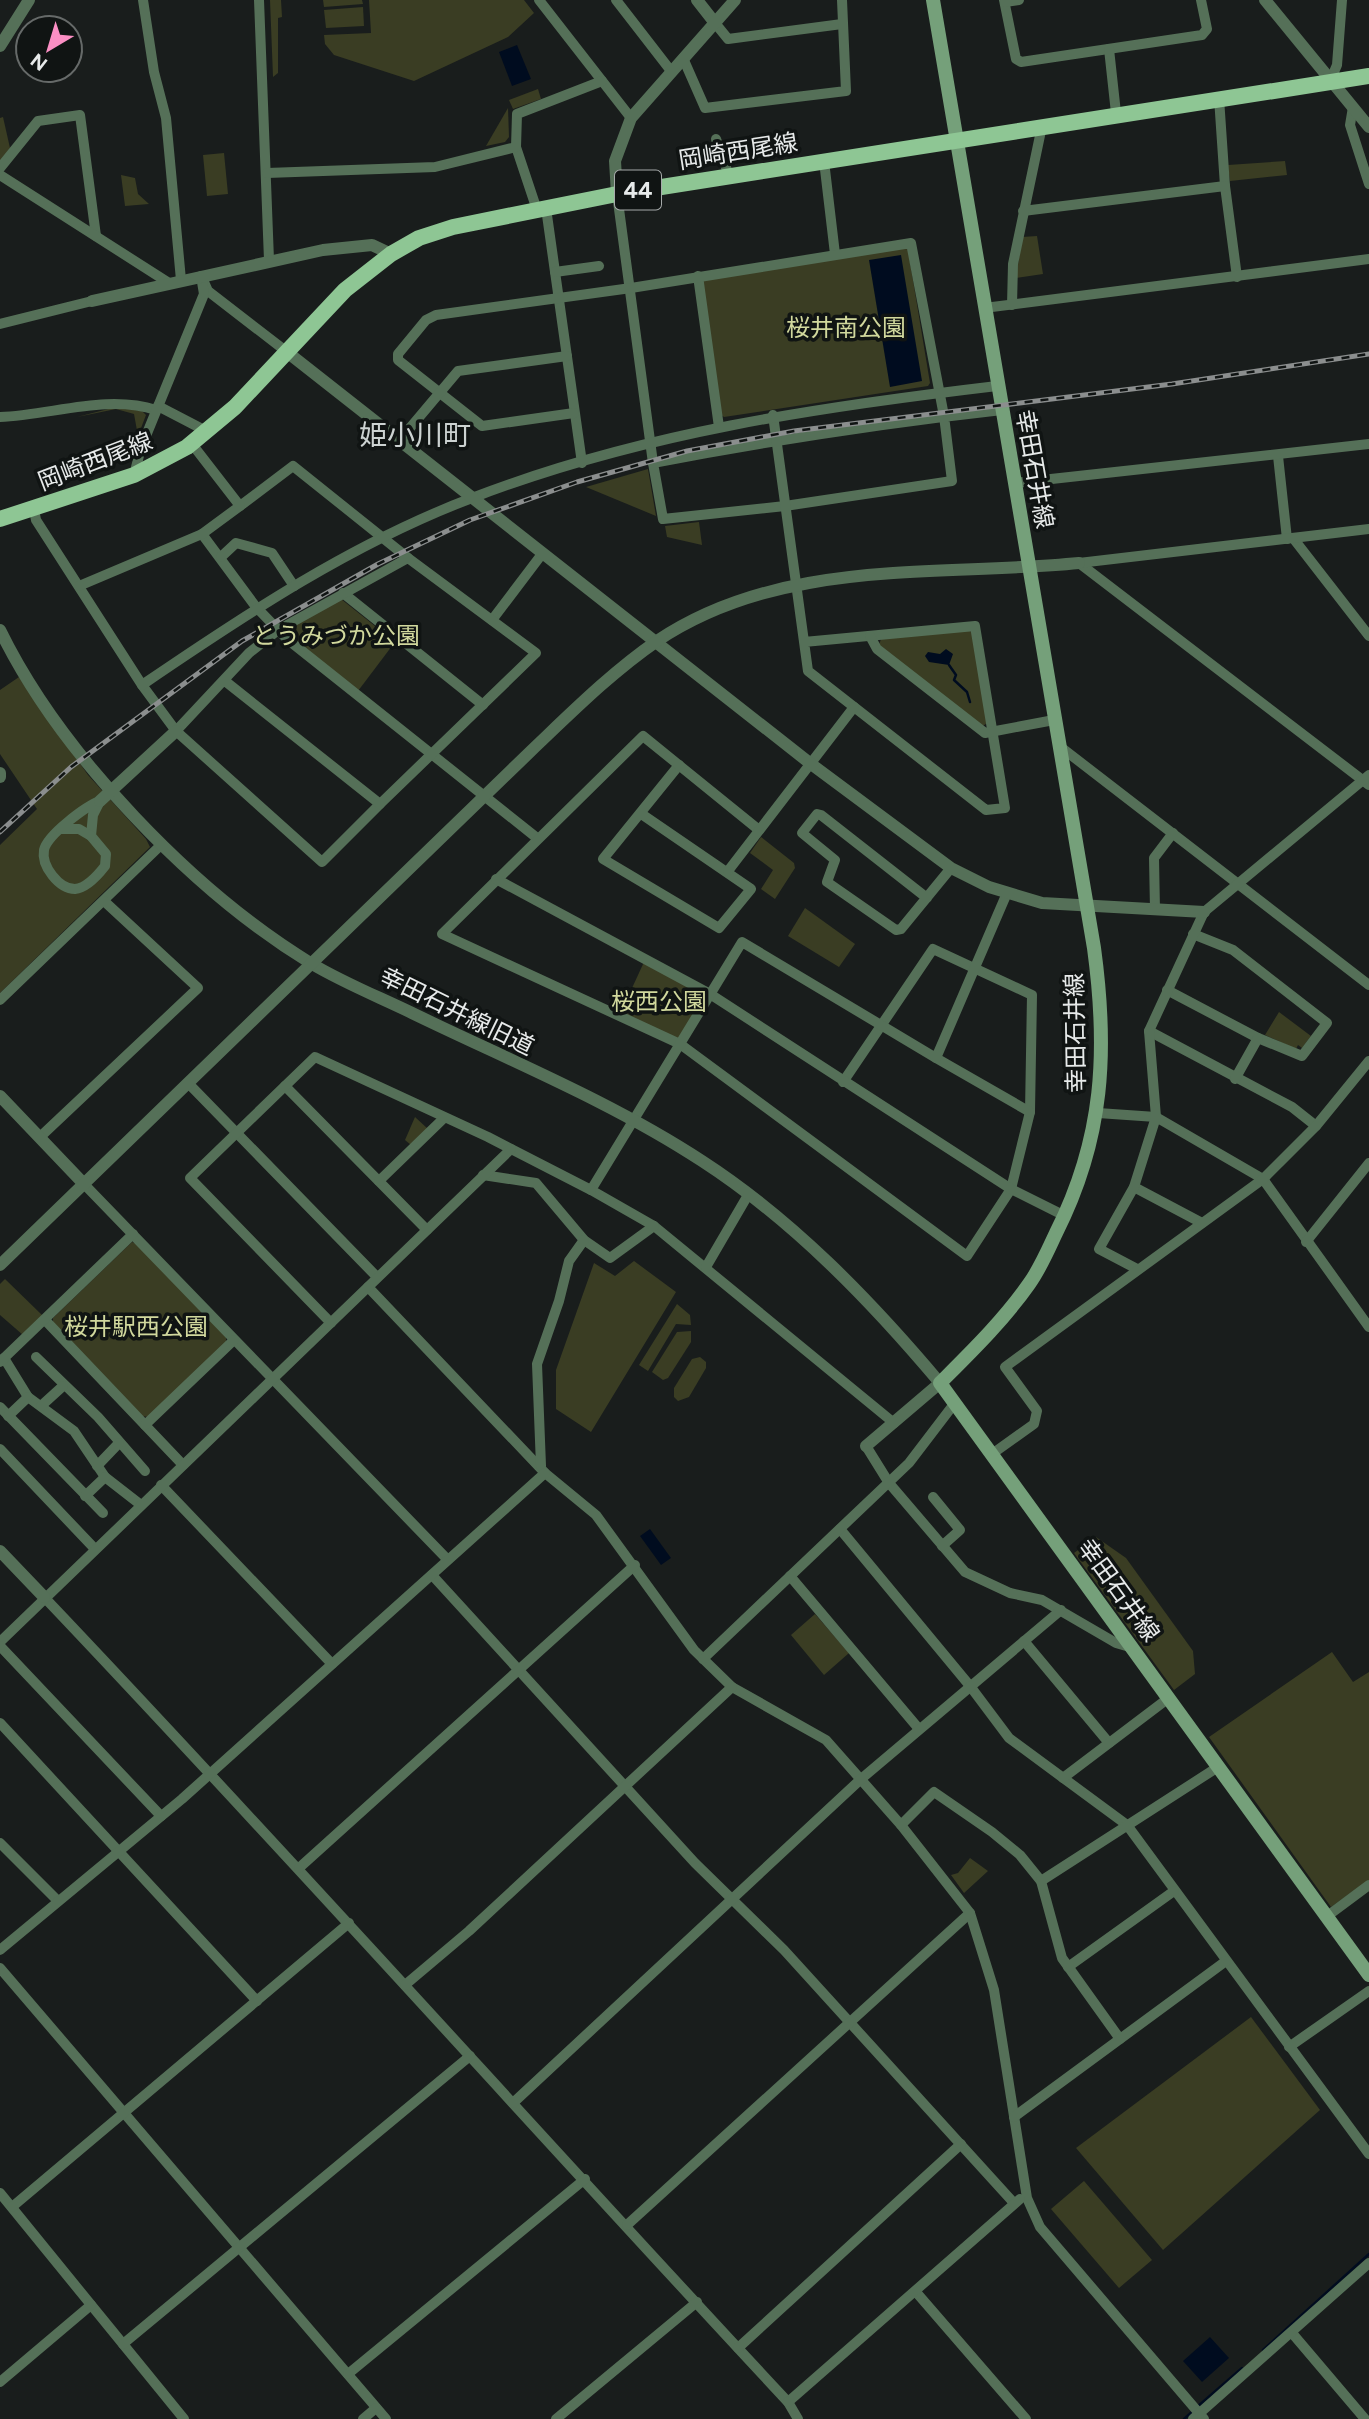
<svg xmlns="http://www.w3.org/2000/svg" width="1369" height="2419" font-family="Figtree,'Noto Sans JP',sans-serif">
  <rect width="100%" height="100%" fill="#191d1c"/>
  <g fill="#3a3d23">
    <path d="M270,0H281L282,17L278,18V73L273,77Z"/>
    <path d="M323,0H362L363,4L324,7Z"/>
    <path d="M369,0H524L534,13L508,37L414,81L334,55L325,44L324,35L371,33Z"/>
    <path d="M363,7L364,26L326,28L324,10Z"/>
    <path d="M538,89L541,99L513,109L509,100Z"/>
    <path d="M508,108L509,137L505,142L486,146Z"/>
    <path d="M3,117L10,148L0,163V118Z"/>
    <path d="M224,153L228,194L207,196L203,155Z"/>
    <path d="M1285,161L1287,175L1230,181L1228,165Z"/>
    <path d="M121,175L135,178L138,194L149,204L125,206Z"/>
    <path d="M1037,236L1043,274L1016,278L1022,237Z"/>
    <path d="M904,247L908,250L930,383L928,386L724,417L720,414L702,282L706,278Z"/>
    <path d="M116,407L142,411L146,415L138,436L134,414L116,409L77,417Z"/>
    <path d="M648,469L656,516L586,487Z"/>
    <path d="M699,522L702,545L667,537L665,526Z"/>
    <path d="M341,599L395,642L358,691L283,632Z"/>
    <path d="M967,629L973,633L989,722L981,727L879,645L881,639Z"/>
    <path d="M19,677L88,775L146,839L150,847L0,993V845L37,809L0,754V690Z"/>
    <path d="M761,837L794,863L795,868L775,899L761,889L773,870L750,853Z"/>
    <path d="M805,908L855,944L839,967L788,936Z"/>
    <path d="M644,962L701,992L704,998L680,1041L621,1012Z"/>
    <path d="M1279,1012L1311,1036L1302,1048L1298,1045L1296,1049L1265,1035Z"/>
    <path d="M415,1117L428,1129L411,1145L405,1140Z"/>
    <path d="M132,1242L137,1244L226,1336V1342L149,1417L141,1416L53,1323V1318Z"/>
    <path d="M634,1261L676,1292L591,1432L556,1409V1370L594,1263L615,1276Z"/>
    <path d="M5,1279L43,1316L23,1335L0,1315V1284Z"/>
    <path d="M677,1304L690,1315L691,1325L676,1324L648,1371L639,1365Z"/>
    <path d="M691,1331V1342L668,1378L663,1380L652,1372L677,1332Z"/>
    <path d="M700,1357L706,1362V1368L689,1397L678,1401L674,1397V1388L692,1359Z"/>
    <path d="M1096,1537L1126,1558L1193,1651L1195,1674L1174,1690L1074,1553Z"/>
    <path d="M815,1614L849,1653L824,1675L791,1635Z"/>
    <path d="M1332,1652L1353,1682L1369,1672V1880L1331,1907L1209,1737Z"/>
    <path d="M970,1858L988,1871L964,1893L951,1875L958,1873Z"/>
    <path d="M1251,2017L1320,2110L1163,2250L1076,2148Z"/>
    <path d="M1084,2181L1152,2260L1119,2288L1051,2209Z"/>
  </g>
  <g fill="#000c1f">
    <path d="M517,45L531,79L512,86L499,52Z"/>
    <path d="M901,255L922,381L890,387L869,260Z"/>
    <path d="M946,649L953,654L949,665L929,662L925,656L928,652L940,654Z"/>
    <path d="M650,1529L671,1558L661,1565L640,1536Z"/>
    <path d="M1210,2337L1229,2358L1202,2382L1183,2361Z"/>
  </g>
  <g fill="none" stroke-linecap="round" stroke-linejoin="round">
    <g stroke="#000c1f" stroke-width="2.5">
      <path d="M949,665L956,675L954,680L967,692L970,702"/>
      <path d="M1263,2350L1369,2254"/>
      <path d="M1197,2407L1242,2368"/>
      <path d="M1184,2419L1192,2412"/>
    </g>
    <g stroke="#557058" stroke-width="10">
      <path d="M143,0L154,72L166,118L181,280"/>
      <path d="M259,0L269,260"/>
      <path d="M539,0L631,118"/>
      <path d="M616,0L671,71"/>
      <path d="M1004,0L1016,59L1021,62L1202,35L1207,29L1201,0"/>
      <path d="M1005,2L1019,0"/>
      <path d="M715,23L728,39L842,24"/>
      <path d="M1109,49L1116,113"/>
      <path d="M683,58L705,108L846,91L842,0"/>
      <path d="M1331,79L1337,65L1342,0"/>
      <path d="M1219,98L1225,186L1237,277"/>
      <path d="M1353,107L1350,125L1369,184"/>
      <path d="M716,139L729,176"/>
      <path d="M516,147L537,210"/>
      <path d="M824,161L835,254"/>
      <path d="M0,168L38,121L80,115L96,236"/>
      <path d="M267,173L435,167L516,147L517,114L602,81"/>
      <path d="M0,175L169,283"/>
      <path d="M617,194L653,463"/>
      <path d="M546,208L582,463"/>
      <path d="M1023,211L1225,186"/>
      <path d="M555,272L599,266"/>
      <path d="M698,276L719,427"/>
      <path d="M204,282L208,291L287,352"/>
      <path d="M1012,305L1013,264L1042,126"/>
      <path d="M984,308L1369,259"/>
      <path d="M0,324L92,301"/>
      <path d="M158,406L208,432"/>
      <path d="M574,413L482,426L398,360V354L426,320L436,315L631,288L911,243L944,416L952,481L785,506L663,519L653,463C769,441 885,423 1002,410"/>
      <path d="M773,415L808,671L986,810L1005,808L975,626L804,642"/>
      <path d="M0,417C52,415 107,394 156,410"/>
      <path d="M399,441L458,371L567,356"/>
      <path d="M1278,456L1287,539"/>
      <path d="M134,475L141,448L204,294L201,276"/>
      <path d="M1015,483L1369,444"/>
      <path d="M240,506L293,466L408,558"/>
      <path d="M34,509L36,520L142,685L176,731L322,862L380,804"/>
      <path d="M202,534L256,607L287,639L537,838"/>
      <path d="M1293,538L1369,636"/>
      <path d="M221,557L236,543L272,553L294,586"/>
      <path d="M1079,563L1369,785"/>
      <path d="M1079,563L1369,529"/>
      <path d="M79,586L202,534L240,506L192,444"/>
      <path d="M343,593L483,705"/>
      <path d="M492,620L542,554"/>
      <path d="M870,636L877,649L985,733L1054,720"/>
      <path d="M142,685C246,614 353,543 472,498C640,433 819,407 997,386"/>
      <path d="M176,731L249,653L278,630L408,558L536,653L380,804L225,681"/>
      <path d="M1058,745L1369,985"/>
      <path d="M100,801L93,815L91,836L106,854L105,866C98,875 87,888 75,889C59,889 41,866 44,850C47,835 86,806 100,801Z"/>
      <path d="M640,813L751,889L719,928L603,859L679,765"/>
      <path d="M61,829H79L91,836"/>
      <path d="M759,830L643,736L442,934L680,1044L967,1256L1011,1189L1030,1112L1032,995L933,949L843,1082"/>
      <path d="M728,871L854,707"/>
      <path d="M496,879L710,994L1011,1189L1065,1216"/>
      <path d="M927,898L821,815L817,814L802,833L835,860L827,882L896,930L901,929L951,868"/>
      <path d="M1155,910L1154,858L1173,833"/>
      <path d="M1167,990L1258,1038L1302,1056L1327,1023L1233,950L1193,934"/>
      <path d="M0,1000L162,844"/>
      <path d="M1149,1031L1292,1107L1316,1126"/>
      <path d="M936,1058L1030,1112"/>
      <path d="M1235,1079L1258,1038"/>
      <path d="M188,1083L377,1277"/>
      <path d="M285,1086L427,1230"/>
      <path d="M1098,1113L1156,1117L1263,1179L1369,1327"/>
      <path d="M40,1137L198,988L104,901"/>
      <path d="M483,1175L536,1183L584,1240L610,1258L654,1226L894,1423"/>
      <path d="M379,1181L444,1118"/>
      <path d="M83,1183L447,1559"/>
      <path d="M1134,1187L1202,1223"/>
      <path d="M654,1226L591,1190L742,942L936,1058L1007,893"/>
      <path d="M1306,1242L1369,1163"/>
      <path d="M706,1267L748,1195"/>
      <path d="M1137,1269L1099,1249L1134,1187L1156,1117L1149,1031L1204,912L1369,775"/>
      <path d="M368,1287L545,1473L596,1515L694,1650L732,1687L826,1740L901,1825L970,1913L994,1990L1027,2198L1040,2227L1204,2419"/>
      <path d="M45,1320L183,1465"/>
      <path d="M331,1323L190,1178L315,1057L488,1137L591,1190"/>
      <path d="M36,1357L98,1417L145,1471"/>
      <path d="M4,1358L28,1397L74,1431L105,1477L141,1505"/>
      <path d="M0,1362L133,1234"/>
      <path d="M41,1406L63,1386"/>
      <path d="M0,1407L103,1513"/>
      <path d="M8,1416L28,1397"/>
      <path d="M145,1425L234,1340"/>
      <path d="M866,1446L889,1483L965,1572L1010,1593L1042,1600L1116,1643L1133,1648"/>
      <path d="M0,1449L95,1549"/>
      <path d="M992,1454L1034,1424L1037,1411L1005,1367L1263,1179L1316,1126L1369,1061"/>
      <path d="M97,1466L119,1443"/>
      <path d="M541,1466L537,1364L559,1301L569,1261L584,1240"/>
      <path d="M161,1485L332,1664"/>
      <path d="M85,1496L105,1477"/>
      <path d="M933,1497L960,1530L942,1546"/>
      <path d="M840,1529L970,1686L1009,1738L1127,1825L1369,2154"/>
      <path d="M432,1575L695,1863L784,1950L1013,2202"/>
      <path d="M790,1576L919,1729"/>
      <path d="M44,1597C296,1862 539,2135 788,2402L798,2419"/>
      <path d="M1024,1641L1109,1743"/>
      <path d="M0,1642L511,1149"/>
      <path d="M0,1646L161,1816"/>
      <path d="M703,1659L909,1463L954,1404"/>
      <path d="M0,1723L257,2001"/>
      <path d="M1063,1778L1166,1700"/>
      <path d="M901,1825L934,1792L992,1832L1020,1855L1041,1881L1062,1958L1120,2039"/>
      <path d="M0,1843L58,1901"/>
      <path d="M299,1868L635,1565"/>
      <path d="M1041,1881L1218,1767"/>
      <path d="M1326,1917L1369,1885"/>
      <path d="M0,1950L182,1799L545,1473"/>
      <path d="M1068,1967L1174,1891"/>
      <path d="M0,1968L386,2419"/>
      <path d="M405,1985L469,1931L732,1687"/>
      <path d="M1289,2047L1369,1991"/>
      <path d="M513,2103L861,1779L1061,1610"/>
      <path d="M1014,2117L1226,1961"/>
      <path d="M0,2193L184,2419"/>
      <path d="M12,2207L349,1923"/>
      <path d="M627,2225L970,1913"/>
      <path d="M916,2292L1026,2419"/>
      <path d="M1292,2333L1365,2419"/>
      <path d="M123,2344L470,2056"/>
      <path d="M738,2348L961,2144"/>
      <path d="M348,2374L585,2179"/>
      <path d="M0,2382L91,2305"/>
      <path d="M788,2402L1020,2199"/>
      <path d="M363,2419L376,2408"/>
      <path d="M556,2419L697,2302"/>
      <path d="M1193,2419L1369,2263"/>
    </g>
    <g stroke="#557058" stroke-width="12">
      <path d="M697,0L715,23"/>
      <path d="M1265,0L1369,127"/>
      <path d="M0,46L29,0"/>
      <path d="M617,194L615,161L631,118L735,0"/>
      <path d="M92,301L323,250L372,245L391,254"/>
      <path d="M287,352L811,764L951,868L989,887L1042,903L1204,912"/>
      <path d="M0,630C61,755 194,892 312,964C344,983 379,997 412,1013C509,1060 612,1102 702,1161C793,1220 871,1301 940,1383L866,1446"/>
      <path d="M0,773V777"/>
      <path d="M100,801L176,731"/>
      <path d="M0,1096L83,1183"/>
      <path d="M0,1265L533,749C572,712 612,672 657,641C782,557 937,577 1079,563"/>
      <path d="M0,1551L44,1597"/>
    </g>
    <path stroke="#75a07a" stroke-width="14" d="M933,0L1094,948C1108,1051 1104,1138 1056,1233C1048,1250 1040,1269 1029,1284C1003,1321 971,1352 940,1383L1369,1975"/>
    <path stroke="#8ec694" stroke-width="16" d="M0,519L134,475L187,447L235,407L345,290L391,254L419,238L453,227L617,194L1369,76"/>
    <g stroke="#8b8e8e" stroke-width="5">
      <path id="rail" d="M0,832L71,767L242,641L378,564L470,520L577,482L687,451L794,431L1172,384L1369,354"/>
    </g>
    <use href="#rail" stroke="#101413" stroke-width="2.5" stroke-dasharray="8" stroke-linecap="butt"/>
  </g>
  <g text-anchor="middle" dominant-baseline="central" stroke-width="7" stroke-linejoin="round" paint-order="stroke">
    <rect fill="#101413" stroke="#a6aaaa" stroke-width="2" x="615" y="170.5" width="46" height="39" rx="5"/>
    <g font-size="23" font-weight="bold" fill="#e7eaea">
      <text x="638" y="190">44</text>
    </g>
    <g font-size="24" fill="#e7eaea" stroke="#101413">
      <text transform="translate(738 151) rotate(-9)">岡崎西尾線</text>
      <text transform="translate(95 461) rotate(-21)">岡崎西尾線</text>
      <text transform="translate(1035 469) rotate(80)">幸田石井線</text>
      <text transform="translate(457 1011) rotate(26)">幸田石井線旧道</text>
      <text transform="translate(1075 1033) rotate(-91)">幸田石井線</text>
      <text transform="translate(1119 1590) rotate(54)">幸田石井線</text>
    </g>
    <g font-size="24" fill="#d1d89d" stroke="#101413">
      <text x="846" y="327">桜井南公園</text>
      <text x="336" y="635">とうみづか公園</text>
      <text x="659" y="1001">桜西公園</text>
      <text x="136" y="1326">桜井駅西公園</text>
    </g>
    <g font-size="28" fill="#ccd2d1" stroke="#101413">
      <text x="415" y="435">姫小川町</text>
    </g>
  </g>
  <g transform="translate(49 49) rotate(218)"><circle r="33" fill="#101413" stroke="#666a69" stroke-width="2"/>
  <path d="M0-5L12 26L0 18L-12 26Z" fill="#fb8fc4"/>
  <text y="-10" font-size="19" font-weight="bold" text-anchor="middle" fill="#e7eaea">N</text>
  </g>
</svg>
